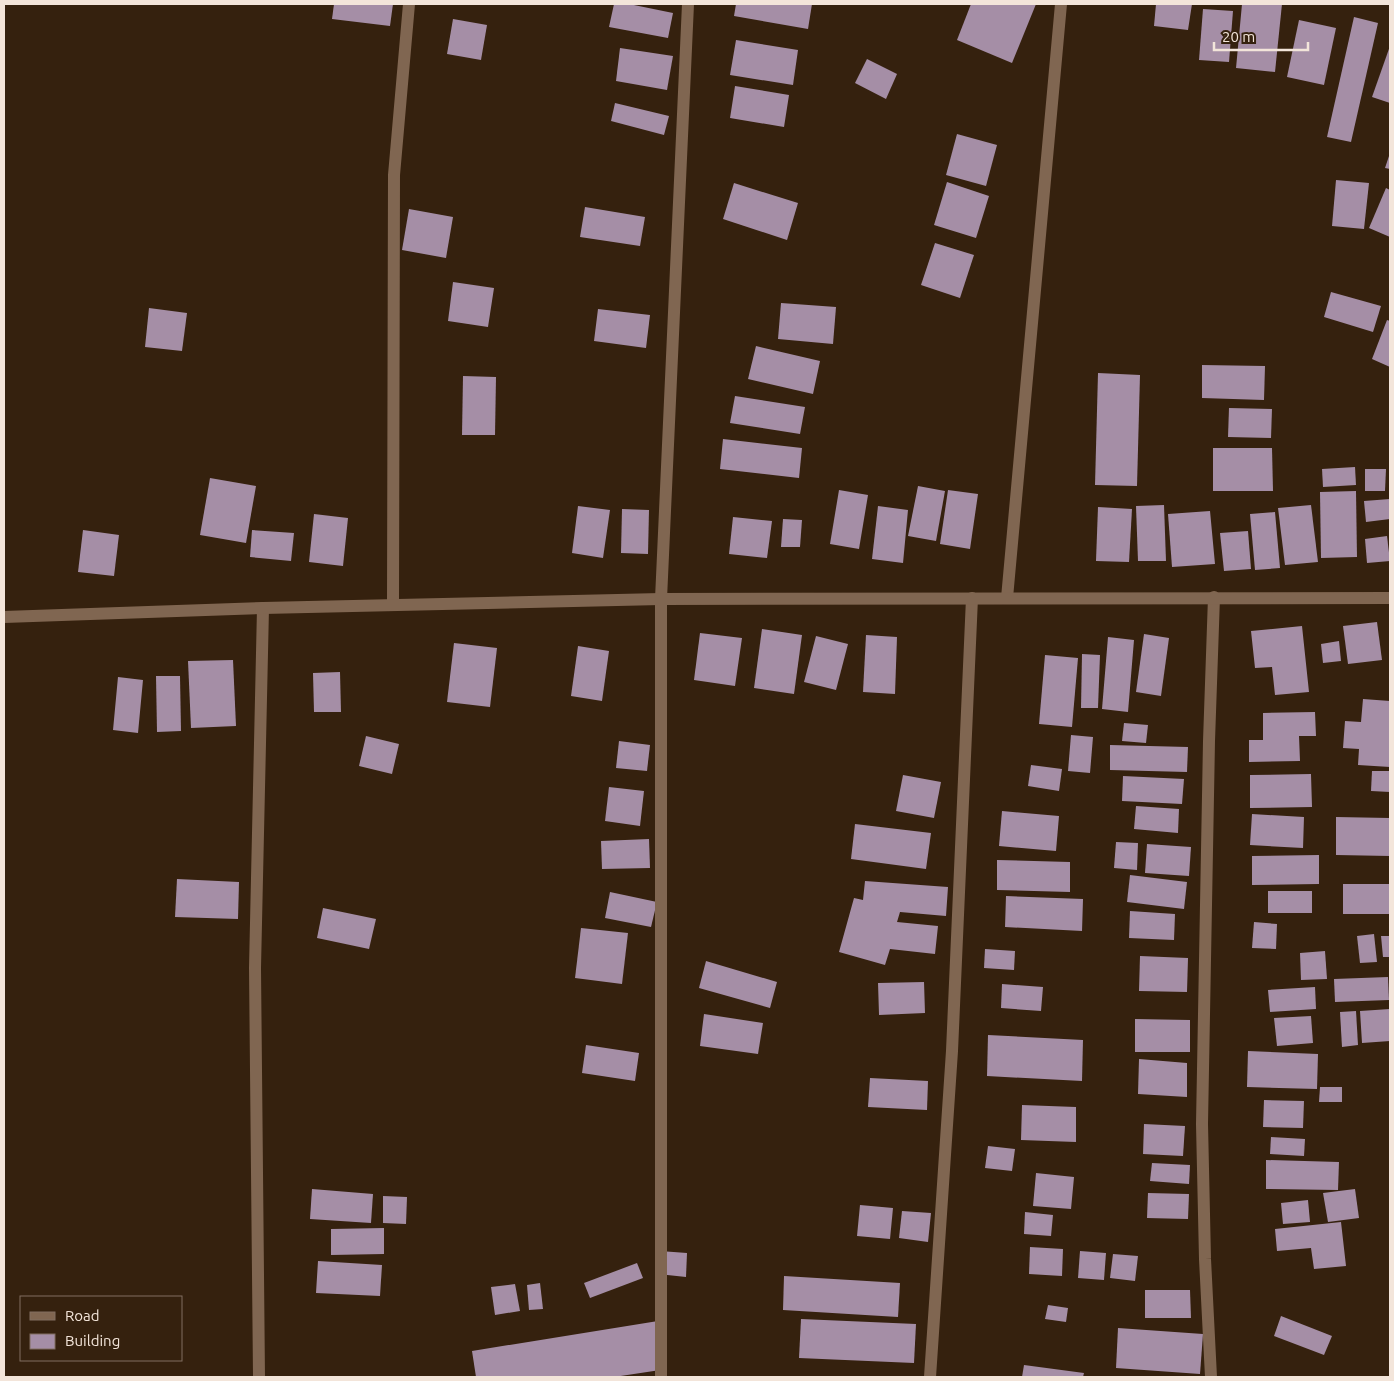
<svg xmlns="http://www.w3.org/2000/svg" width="1394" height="1381" font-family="Ubuntu,sans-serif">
  <rect width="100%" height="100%" fill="#35210e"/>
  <g fill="#a58ea6">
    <path d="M334,4H393L390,26L332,19Z"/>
    <path d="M614,4H629L673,13L668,38L609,27Z"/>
    <path d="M736,4H812L808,29L734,16Z"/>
    <path d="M971,4H1036L1012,63L957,40Z"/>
    <path d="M1156,4H1192L1188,30L1154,26Z"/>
    <path d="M1242,4H1282L1275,72L1236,68Z"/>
    <path d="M1203,9L1233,11L1229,62L1199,60Z"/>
    <path d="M1354,17L1378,23L1351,142L1327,137Z"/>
    <path d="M453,19L487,25L481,60L447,54Z"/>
    <path d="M1299,20L1336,28L1324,85L1287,77Z"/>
    <path d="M736,40L798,50L793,85L730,75Z"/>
    <path d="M1390,46V103L1372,97Z"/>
    <path d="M620,48L673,56L667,90L616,81Z"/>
    <path d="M867,59L897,74L886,99L855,83Z"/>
    <path d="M735,86L789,95L784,127L730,118Z"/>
    <path d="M615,103L669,116L664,135L611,121Z"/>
    <path d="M957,134L997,145L986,186L946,175Z"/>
    <path d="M1390,153V169L1385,168Z"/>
    <path d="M1336,180L1369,183L1364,229L1332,226Z"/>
    <path d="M947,182L989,196L976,238L934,225Z"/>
    <path d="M734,183L798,203L787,240L723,219Z"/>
    <path d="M1386,188L1390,190V237L1369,228Z"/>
    <path d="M585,207L645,217L640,246L580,237Z"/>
    <path d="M409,209L453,217L446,258L402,250Z"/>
    <path d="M935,243L974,255L960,298L921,285Z"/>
    <path d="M453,282L494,288L488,327L448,321Z"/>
    <path d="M1331,292L1381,306L1373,332L1324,317Z"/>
    <path d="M781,303L836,307L833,344L778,339Z"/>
    <path d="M149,308L187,313L182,351L145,347Z"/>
    <path d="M598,309L650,315L646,348L594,341Z"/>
    <path d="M1387,320L1390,321V367L1372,359Z"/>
    <path d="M756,346L820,361L813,394L748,379Z"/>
    <path d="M1202,365L1265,366L1264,400L1202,398Z"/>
    <path d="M1098,373L1140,375L1137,486L1095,485Z"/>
    <path d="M463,376L496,377L495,435H462Z"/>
    <path d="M735,396L805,407L800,434L730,423Z"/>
    <path d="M1229,408L1272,409L1271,438L1228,437Z"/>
    <path d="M723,439L802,448L799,478L720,469Z"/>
    <path d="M1213,448H1272L1273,491H1213Z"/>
    <path d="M1355,467L1356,485L1323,487L1322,469Z"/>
    <path d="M1365,469H1386L1385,491H1365Z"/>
    <path d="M210,478L256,486L246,543L200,535Z"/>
    <path d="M918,486L945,491L936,541L908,536Z"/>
    <path d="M839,490L868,495L859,549L830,544Z"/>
    <path d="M948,490L978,494L970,549L940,544Z"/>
    <path d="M1356,491L1357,557L1321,558L1320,492Z"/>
    <path d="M1390,499V519L1366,522L1364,501Z"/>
    <path d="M1164,505L1166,561H1138L1136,506Z"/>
    <path d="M1311,505L1318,562L1285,565L1278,508Z"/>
    <path d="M578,506L610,510L603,558L572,553Z"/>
    <path d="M878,506L908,510L903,563L872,559Z"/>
    <path d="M1098,507L1132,509L1129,562L1096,561Z"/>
    <path d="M622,509L649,510L648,554L621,553Z"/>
    <path d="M1210,511L1215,564L1172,567L1168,514Z"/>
    <path d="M1275,512L1280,568L1255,570L1250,514Z"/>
    <path d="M314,514L348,518L343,566L309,562Z"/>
    <path d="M733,517L772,521L767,558L729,554Z"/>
    <path d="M783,519L802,520L800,547H781Z"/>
    <path d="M83,530L119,535L114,576L78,572Z"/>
    <path d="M252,530L294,533L291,561L250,557Z"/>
    <path d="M1248,531L1251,569L1224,571L1220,533Z"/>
    <path d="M1387,536L1390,561L1367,563L1365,539Z"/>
    <path d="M1377,622L1382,660L1348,664L1343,626Z"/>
    <path d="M1302,626L1309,692L1275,695L1272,667L1255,668L1251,631Z"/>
    <path d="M762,629L802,635L794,694L754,688Z"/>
    <path d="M700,633L742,638L735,686L694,680Z"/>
    <path d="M1144,634L1169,638L1161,696L1136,692Z"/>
    <path d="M866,635L897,637L895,694L863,692Z"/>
    <path d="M816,636L848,644L836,690L804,682Z"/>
    <path d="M1108,637L1134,640L1128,712L1102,709Z"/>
    <path d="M1339,641L1341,661L1323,663L1321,644Z"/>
    <path d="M454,643L497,648L490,707L447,702Z"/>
    <path d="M578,646L609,651L602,701L571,696Z"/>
    <path d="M1082,654L1100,655L1098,708H1081Z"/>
    <path d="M1045,655L1078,658L1072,727L1039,724Z"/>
    <path d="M233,660L236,726L191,728L188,661Z"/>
    <path d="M340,672L341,712H314L313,673Z"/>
    <path d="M156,676H180L181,731L157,732Z"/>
    <path d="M118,677L143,680L138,733L113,730Z"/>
    <path d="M1363,699L1390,701V767L1358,765L1359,749L1343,748L1345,721L1361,722Z"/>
    <path d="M1315,712L1316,736H1299L1300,761L1249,762V740H1263V713Z"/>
    <path d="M1124,723L1148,725L1146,743L1122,741Z"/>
    <path d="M1071,735L1093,737L1090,773L1068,771Z"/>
    <path d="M366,736L399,744L392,774L359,766Z"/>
    <path d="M619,741L650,745L647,771L616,768Z"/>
    <path d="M1110,745L1188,747L1187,772L1110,770Z"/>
    <path d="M1031,765L1062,769L1059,791L1028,786Z"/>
    <path d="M1372,771H1390V792L1371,791Z"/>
    <path d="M1311,774L1312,807L1250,808V775Z"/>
    <path d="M903,775L941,782L934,818L896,811Z"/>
    <path d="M1123,776L1184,779L1182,804L1122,801Z"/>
    <path d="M609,787L644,791L640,826L605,821Z"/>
    <path d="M1136,806L1179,809L1178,833L1134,829Z"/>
    <path d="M1002,811L1059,816L1056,851L999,846Z"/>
    <path d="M1252,814L1304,817L1303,848L1250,845Z"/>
    <path d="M1336,817L1390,818V856L1336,855Z"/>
    <path d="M855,824L931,833L926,869L851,859Z"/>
    <path d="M649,839L650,868L602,869L601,841Z"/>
    <path d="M1116,842L1138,843L1137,870L1114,868Z"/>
    <path d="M1147,844L1191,847L1189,876L1145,873Z"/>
    <path d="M1319,855V884L1252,885V856Z"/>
    <path d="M997,860L1070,862V892L997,890Z"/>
    <path d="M1130,875L1187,882L1184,909L1127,902Z"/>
    <path d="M177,879L239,882L238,919L175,917Z"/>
    <path d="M865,881L948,887L946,916L900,912L897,922L938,926L935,954L890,949L885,965L839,952L854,898L863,900Z"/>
    <rect x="1343" y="884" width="47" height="30"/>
    <rect x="1268" y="891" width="44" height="22"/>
    <path d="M610,892L657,902L651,927L605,918Z"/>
    <path d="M1006,896L1083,899L1082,931L1005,927Z"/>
    <path d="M323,908L376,919L369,949L317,938Z"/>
    <path d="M1130,911L1175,914L1174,940L1129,938Z"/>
    <path d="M1254,922L1277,924L1276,949L1252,948Z"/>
    <path d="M581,928L628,933L622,984L575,978Z"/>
    <path d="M1374,934L1377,962L1360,963L1357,936Z"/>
    <path d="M1381,936H1390V957H1383Z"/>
    <path d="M985,949L1015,951L1014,970L984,968Z"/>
    <path d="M1325,951L1327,979L1301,980L1300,953Z"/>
    <path d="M1140,956L1188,958L1187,992L1139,991Z"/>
    <path d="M706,961L777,982L770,1008L699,988Z"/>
    <path d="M1388,977L1389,1000L1335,1002L1334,979Z"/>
    <path d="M924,982L925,1013L879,1015L878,983Z"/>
    <path d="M1002,984L1043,987L1041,1011L1001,1008Z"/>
    <path d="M1315,987L1316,1009L1270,1012L1268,990Z"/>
    <path d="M1390,1009V1041L1362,1043L1360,1011Z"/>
    <path d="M1356,1011L1358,1045L1342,1047L1340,1012Z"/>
    <path d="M704,1014L763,1023L758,1054L700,1046Z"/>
    <path d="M1311,1016L1313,1043L1277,1046L1274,1018Z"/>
    <path d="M1135,1019L1190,1020V1052H1135Z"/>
    <path d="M988,1035L1083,1040L1082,1081L987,1076Z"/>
    <path d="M586,1045L639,1053L635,1081L582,1073Z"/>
    <path d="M1248,1051L1318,1054L1317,1089L1247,1087Z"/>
    <path d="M1139,1059L1187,1063V1097L1138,1094Z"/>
    <path d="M870,1078L928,1081L927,1110L868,1107Z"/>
    <path d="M1320,1087H1342V1102H1319Z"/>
    <path d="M1264,1100L1304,1101L1303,1128L1263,1127Z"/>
    <path d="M1022,1105L1076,1107V1142L1021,1140Z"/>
    <path d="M1144,1124L1185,1126L1183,1156L1143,1154Z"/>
    <path d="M1271,1137L1305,1139L1304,1156L1270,1154Z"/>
    <path d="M988,1146L1015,1149L1012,1171L985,1168Z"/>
    <path d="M1266,1160L1339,1162L1338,1190L1266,1189Z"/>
    <path d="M1152,1163L1190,1165L1189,1184L1150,1181Z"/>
    <path d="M1036,1173L1074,1177L1071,1209L1033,1206Z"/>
    <path d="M312,1189L373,1194L371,1223L310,1219Z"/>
    <path d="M1355,1189L1359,1218L1328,1222L1323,1193Z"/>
    <path d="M1148,1193L1189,1194L1188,1219L1147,1218Z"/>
    <path d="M383,1196L407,1197L406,1224L383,1223Z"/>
    <path d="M1308,1200L1310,1222L1283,1224L1281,1203Z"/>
    <path d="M860,1205L893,1208L890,1239L857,1236Z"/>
    <path d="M902,1211L931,1213L928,1242L899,1238Z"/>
    <path d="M1025,1212L1053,1215L1051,1236L1024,1234Z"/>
    <path d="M1341,1222L1346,1266L1314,1269L1311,1248L1277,1251L1275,1229Z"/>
    <path d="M384,1228V1254L331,1255V1229Z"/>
    <path d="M1030,1247L1063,1249L1062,1276L1029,1274Z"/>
    <path d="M660,1251L687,1253L686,1277L658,1274Z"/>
    <path d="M1080,1251L1106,1253L1104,1280L1078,1278Z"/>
    <path d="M1113,1254L1138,1256L1135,1281L1110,1278Z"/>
    <path d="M318,1261L382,1265L380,1296L316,1293Z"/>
    <path d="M637,1263L643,1278L590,1298L584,1283Z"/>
    <path d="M784,1276L900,1283L898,1317L783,1310Z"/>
    <path d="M540,1283L543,1309L529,1310L527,1285Z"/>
    <path d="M515,1284L520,1311L495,1315L491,1287Z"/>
    <path d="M1145,1290H1190L1191,1318H1145Z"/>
    <path d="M1048,1305L1068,1308L1066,1322L1045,1319Z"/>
    <path d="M1281,1316L1332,1336L1324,1355L1274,1336Z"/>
    <path d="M801,1319L916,1324L914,1363L799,1358Z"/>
    <path d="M658,1321L667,1369L614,1377H476L472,1351Z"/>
    <path d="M1118,1328L1203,1334L1200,1374L1116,1368Z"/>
    <path d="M1024,1365L1084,1373L1083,1377H1022Z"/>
  </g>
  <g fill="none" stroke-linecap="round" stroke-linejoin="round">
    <g stroke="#806651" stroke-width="12">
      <path d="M1007,598L1061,4"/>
      <path d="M393,605L394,175L409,4"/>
      <path d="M259,1377L255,968L263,608"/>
      <path d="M661,1377V599L688,4"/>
      <path d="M930,1377L952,1051L972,598"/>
      <path d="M1211,1377L1205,1259L1202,1124L1209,741L1214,597"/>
    </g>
    <path stroke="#806651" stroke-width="12" d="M4,617L263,608L661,599L1390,598"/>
  </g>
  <rect width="1394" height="1381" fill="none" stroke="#f3e5da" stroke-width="10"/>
  <rect x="20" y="1296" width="162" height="65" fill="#35210e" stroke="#816f60"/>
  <rect x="30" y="1312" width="25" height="8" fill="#806651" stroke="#816f60"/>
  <text x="65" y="1321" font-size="15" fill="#f3e5da">Road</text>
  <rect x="30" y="1334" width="25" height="15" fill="#a58ea6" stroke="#816f60"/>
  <text x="65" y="1346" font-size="15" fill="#f3e5da">Building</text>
  <path d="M1214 42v8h94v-8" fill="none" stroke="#f3e5da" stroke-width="2.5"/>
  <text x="1222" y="42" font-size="15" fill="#f3e5da" stroke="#35210e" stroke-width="4" paint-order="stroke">20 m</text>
</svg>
